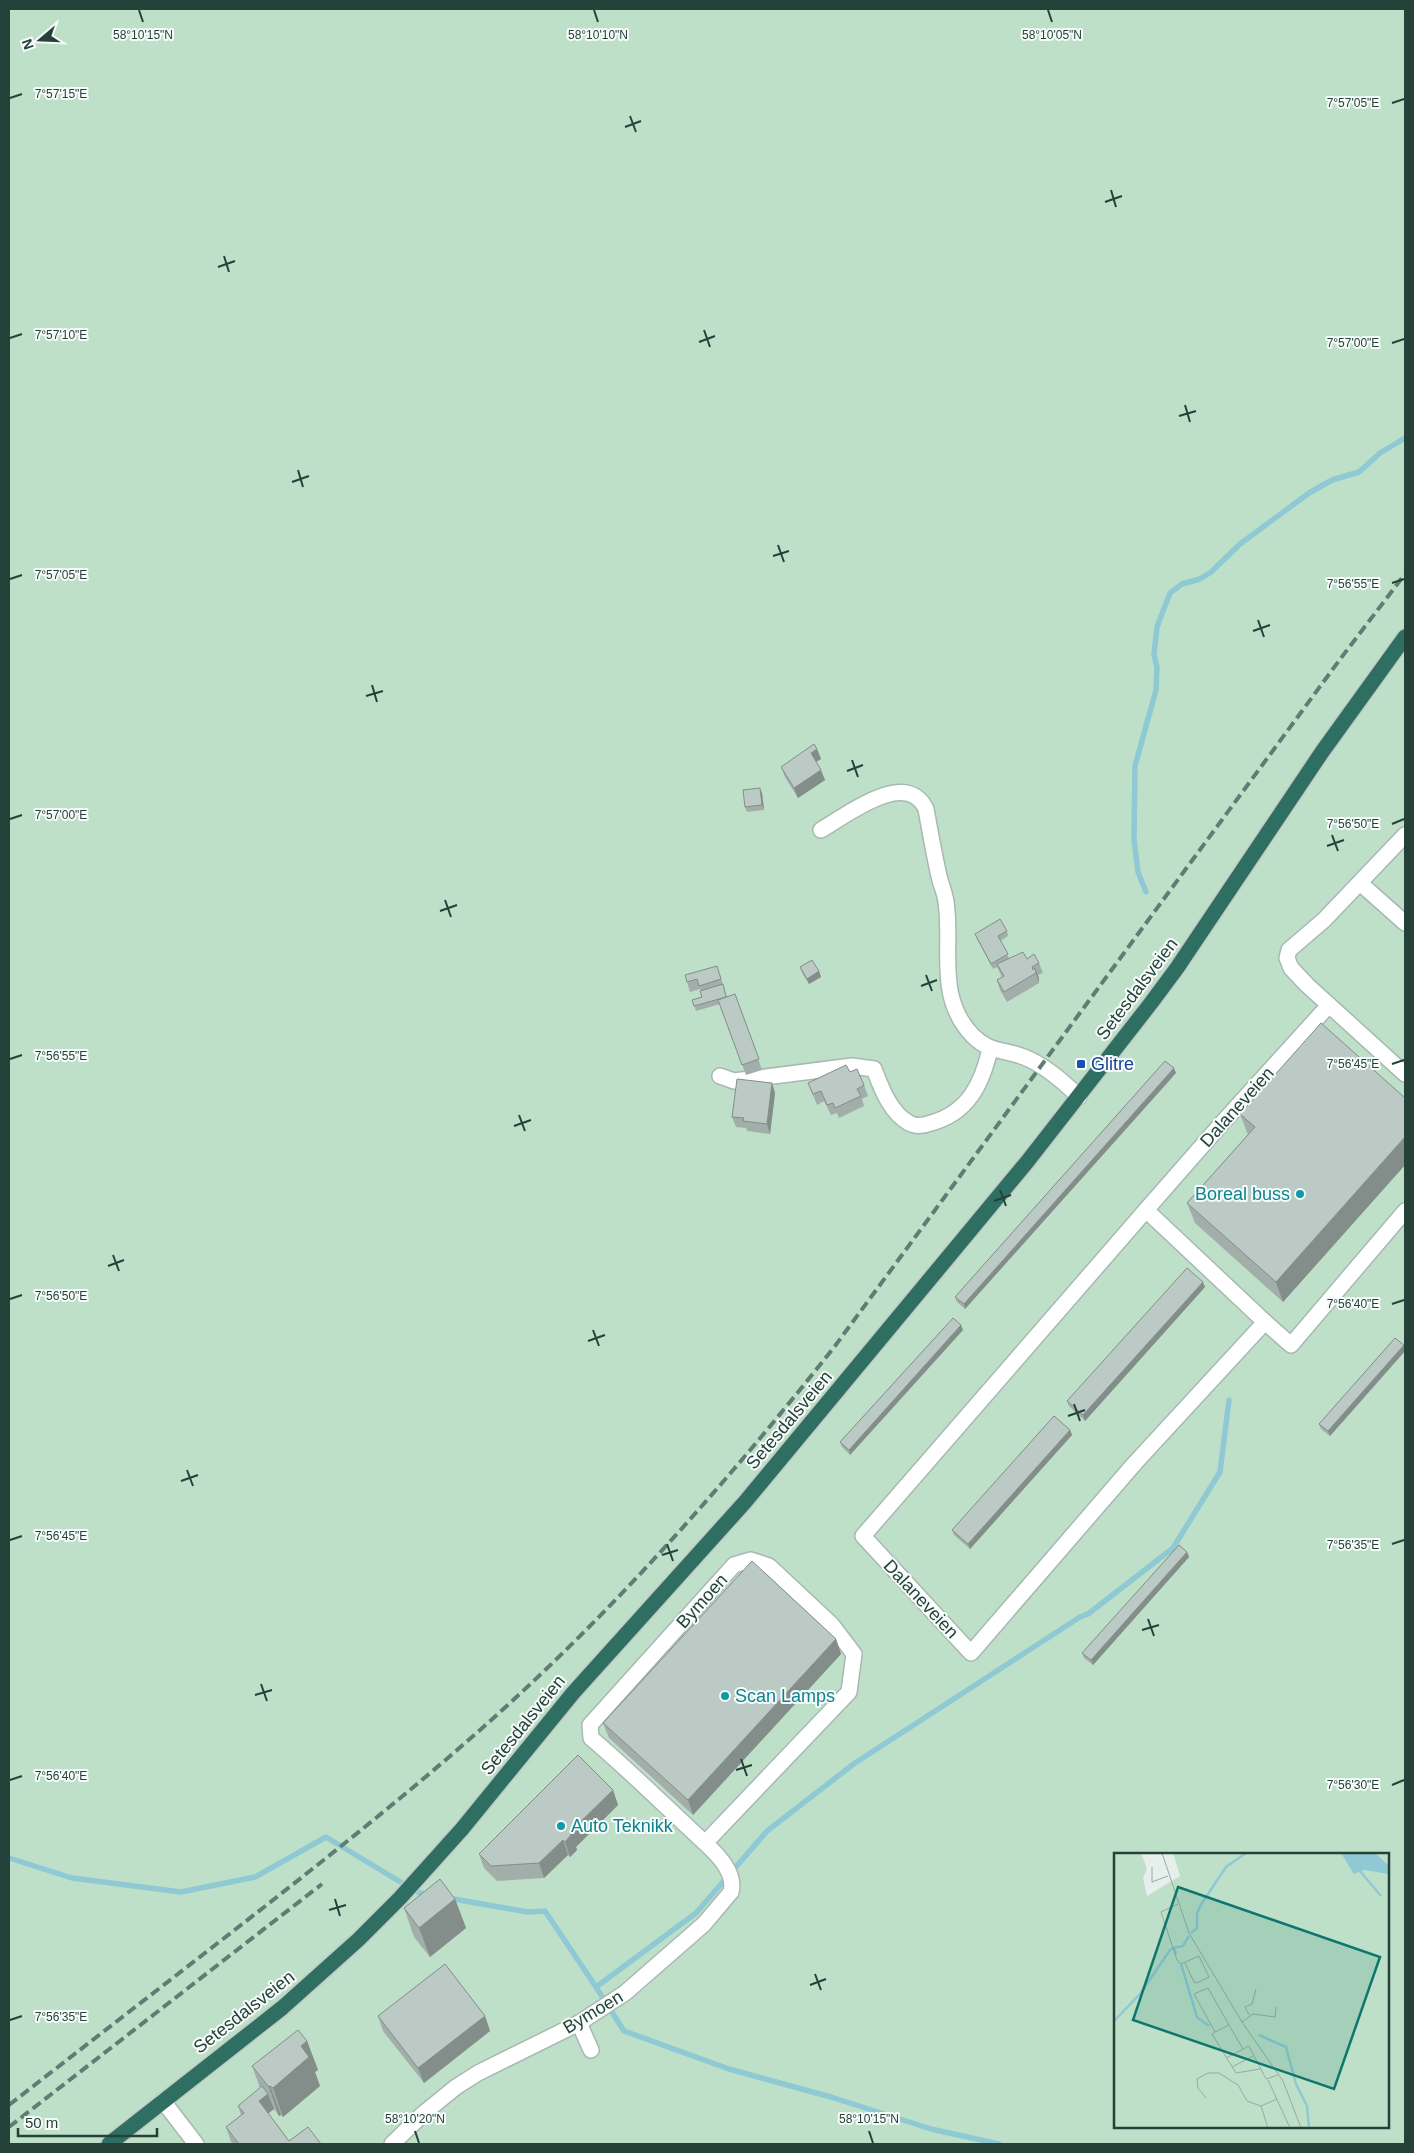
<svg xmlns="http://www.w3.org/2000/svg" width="1414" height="2153" font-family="Arial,sans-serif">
  <rect width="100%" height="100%" fill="#e6efeb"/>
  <path fill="#bfe0c8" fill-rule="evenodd" d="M9,9H1405V2144H9ZM1115,1854H1388V2127H1115Z"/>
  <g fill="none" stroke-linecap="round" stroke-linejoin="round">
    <g stroke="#8ec9d4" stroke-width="5.5">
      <path d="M1146,892L1138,872L1134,839L1135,766L1156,690L1157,667L1154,655L1157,627L1170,593L1182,584L1200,579L1211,572L1240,544L1309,493L1332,480L1359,472L1380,453L1405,438"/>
      <path d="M9,1858L72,1878L181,1892L255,1877L326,1837L417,1892L429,1895"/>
      <path d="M448,1898L528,1912L545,1911L596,1987"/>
      <path d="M999,2144L931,2129L831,2097L729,2069L624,2031L596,1987L696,1913L767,1831L855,1763L1080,1617L1088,1614L1173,1548L1220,1472L1229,1400"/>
    </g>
    <g stroke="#a8b8b2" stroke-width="18">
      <g id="minor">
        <path d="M821,830C847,815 906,768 926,809C930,831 934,854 939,876C941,885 945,893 946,902C953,947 935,997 973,1036C990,1053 1004,1049 1024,1057C1044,1065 1064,1082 1079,1097"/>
        <path d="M1405,835L1324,920L1289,950L1287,958L1291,968L1307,985L1405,1074"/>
        <path d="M1360,883L1405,923"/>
        <path d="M720,1076L734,1081L852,1066L874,1069C881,1087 890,1113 909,1123C916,1127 923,1126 931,1123C968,1113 982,1084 990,1049"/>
        <path d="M1146,1210L863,1536L971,1653L1135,1463L1265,1322L1291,1345L1405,1211"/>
        <path d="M1265,1322L1146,1210L1223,1122L1329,1005"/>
        <path d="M579,2023L591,2050"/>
        <path d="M163,2101L196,2144"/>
        <path d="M392,2144L424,2113L456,2087L478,2073L579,2023L625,1993L704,1924L731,1892C736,1873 718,1855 705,1843C667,1808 630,1771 591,1738L590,1725L734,1565L751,1560L769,1566L832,1625L854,1654L849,1692L705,1843"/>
      </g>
    </g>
    <g stroke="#c2cac8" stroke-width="18">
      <path id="highway" d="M109,2144L282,2008L358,1940L400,1898L462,1829L573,1693L745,1502L1027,1162L1151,1003L1177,968L1322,752L1405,637"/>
    </g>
    <use href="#minor" stroke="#fff" stroke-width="15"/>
    <use href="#highway" stroke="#2f6f62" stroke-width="15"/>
    <g stroke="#5f7d75" stroke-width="4" stroke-dasharray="10 5" stroke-linecap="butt">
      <path d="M9,2105C95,2038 182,1971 268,1904C362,1830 455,1756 541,1674C648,1572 744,1461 835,1346L1341,658L1405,574"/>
      <path d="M9,2127L322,1884"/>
    </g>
  </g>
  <g fill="#a1aea9">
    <path d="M817,749L821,759L816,762L825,780L798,798L785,777L781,767Z"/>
    <path d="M762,793L764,810L747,812L745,807Z"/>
    <path d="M1007,931L1008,936L1000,941L1009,958L1027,959L1039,963L1043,973L1038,975L1039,983L1007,1002L1000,990L997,980L1002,977L997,967L993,969L977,939L975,934Z"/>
    <path d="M717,966L727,997L735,994L762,1070L746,1075L720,1004L696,1011L692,1000L702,997L700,989L690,992L687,982Z"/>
    <path d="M800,967L819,971L821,977L809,984L802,973Z"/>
    <path d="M850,1072L864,1085L868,1096L862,1099L864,1106L839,1118L837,1113L831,1115L824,1101L817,1105L808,1083Z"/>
    <path d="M1176,1073L965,1309L957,1302L955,1297Z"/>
    <path d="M772,1083L775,1093L770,1134L747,1131L746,1128L736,1127L732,1117Z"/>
    <path d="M1405,1098V1165L1283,1302L1195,1223L1187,1203L1248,1135L1240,1114Z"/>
    <path d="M1205,1287L1085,1421L1069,1406L1067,1401Z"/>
    <path d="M963,1330L850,1455L842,1447L840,1442Z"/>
    <path d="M1404,1345L1405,1351L1330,1436L1321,1429L1319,1424Z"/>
    <path d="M1070,1430L1072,1435L970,1549L954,1535L952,1530Z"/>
    <path d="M1187,1552L1189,1557L1093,1665L1084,1658L1082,1653Z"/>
    <path d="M836,1639L841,1654L693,1815L609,1738L603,1723Z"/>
    <path d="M613,1790L618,1805L576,1847L577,1850L570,1857L568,1855L544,1878L497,1881L484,1868L479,1854Z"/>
    <path d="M455,1899L466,1928L430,1957L414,1937L404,1908Z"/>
    <path d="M378,2016H485L490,2031L424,2083L383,2031Z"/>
    <path d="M307,2041L318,2070L315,2072L320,2086L283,2117L281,2115L279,2116L274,2109L268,2113L289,2141L321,2144H233L231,2142L226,2127L241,2115L238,2106L260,2088L252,2066Z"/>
  </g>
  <g fill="#838d89">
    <path d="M817,749L821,759L814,763L811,753Z"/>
    <path d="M821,770L825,780L798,798L794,788Z"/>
    <path d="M760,788L762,793L764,810L762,805Z"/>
    <path d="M1035,968L1039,978V983L1036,973Z"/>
    <path d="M819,971L821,977L809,984L807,979Z"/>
    <path d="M1174,1068L1176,1073L965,1309L964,1304Z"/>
    <path d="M772,1083L775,1093L770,1134L767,1124Z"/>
    <path d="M1405,1137V1165L1283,1302L1276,1282Z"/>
    <path d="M1203,1282L1205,1287L1085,1421L1083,1415Z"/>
    <path d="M961,1325L963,1330L850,1455L849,1450Z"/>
    <path d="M1404,1345L1405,1351L1330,1436L1328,1431Z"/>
    <path d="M1070,1430L1072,1435L970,1549L968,1544Z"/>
    <path d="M1187,1552L1189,1557L1093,1665L1091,1660Z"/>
    <path d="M836,1639L841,1654L693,1815L688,1800Z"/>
    <path d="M613,1790L618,1805L576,1847L577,1850L570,1857L565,1842L569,1833Z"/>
    <path d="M563,1840L568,1855L544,1878L539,1863Z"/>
    <path d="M455,1899L466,1928L430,1957L419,1928Z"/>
    <path d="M485,2016L490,2031L424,2083L418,2068Z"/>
    <path d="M307,2041L318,2070L315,2072L320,2086L283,2117L273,2088L301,2046Z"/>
    <path d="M270,2086L281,2115L279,2116L269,2087Z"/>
    <path d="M268,2094L274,2109L265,2116L259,2101Z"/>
  </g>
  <g fill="#bbcac4" stroke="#838d89">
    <path d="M814,744L817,749L811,753L821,770L794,788L781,767Z"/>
    <path d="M760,788L762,805L745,807L743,790Z"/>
    <path d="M1000,919L1007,931L998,936L1008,954L991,964L975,934Z"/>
    <path d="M1023,952L1027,959L1034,954L1039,963L1032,967L1033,970L1035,968L1036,973L1004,992L997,980L1004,976L997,964Z"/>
    <path d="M812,960L819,971L807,979L800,967Z"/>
    <path d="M717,966L721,979L699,986L697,979L687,982L685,975Z"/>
    <path d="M723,984L726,997L694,1006L692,1000L702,997L700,991Z"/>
    <path d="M735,994L759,1059L742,1065L718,1000Z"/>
    <path d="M1321,1023L1405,1098V1137L1276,1282L1187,1203L1255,1127L1240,1114Z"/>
    <path d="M1165,1061L1174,1068L964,1304L955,1297Z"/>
    <path d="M846,1065L850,1072L857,1069L864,1085L857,1089L861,1096L835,1108L833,1103L827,1105L821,1091L813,1094L808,1083Z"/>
    <path d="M737,1079L772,1083L767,1124L743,1121L744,1118L732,1117Z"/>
    <path d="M1187,1268L1203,1282L1083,1415L1067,1401Z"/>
    <path d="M953,1318L961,1325L849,1450L840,1442Z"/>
    <path d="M1395,1338L1404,1345L1328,1431L1319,1424Z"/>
    <path d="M1054,1416L1070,1430L968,1544L952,1530Z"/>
    <path d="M1179,1545L1187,1552L1091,1660L1082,1653Z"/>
    <path d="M752,1561L836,1639L688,1800L603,1723Z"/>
    <path d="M578,1755L613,1790L569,1833L571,1835L565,1842L563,1840L539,1863L491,1866L479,1854Z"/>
    <path d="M440,1879L455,1899L419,1928L404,1908Z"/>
    <path d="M445,1964L485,2016L418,2068L378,2016Z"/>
    <path d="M298,2030L307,2041L301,2046L309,2057L273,2088L270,2086L269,2087L252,2066Z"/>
    <path d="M262,2086L268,2094L259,2101L289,2141L308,2127L321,2144H239L226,2127L244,2113L238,2106Z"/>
  </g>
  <path fill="none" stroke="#24423a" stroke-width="2" d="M139,10L143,22M594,10L598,22M1048,10L1052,22M10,98L22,94M1392,103L1404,99M630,116L636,132M625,127L641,121M1111,190L1116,207M1105,202L1122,196M224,256L229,272M218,267L235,261M704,330L710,347M10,338L22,334M699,342L715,336M1392,343L1404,339M1185,405L1190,422M1179,416L1196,411M298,470L303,487M292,482L309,476M778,545L784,562M773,556L789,551M10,579L22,575M1392,583L1404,579M1258,620L1264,637M1253,631L1270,625M372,685L377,702M366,696L383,691M852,760L858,777M847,771L863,765M10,819L22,815M1392,824L1404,819M1332,835L1338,851M1327,846L1344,840M445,900L451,917M440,911L457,905M926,975L932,991M921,986L937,980M10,1059L22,1055M1392,1064L1404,1060M519,1115L525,1131M514,1126L531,1120M1000,1190L1006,1206M994,1201L1011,1195M113,1255L119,1271M108,1266L124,1260M10,1299L22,1295M1392,1304L1404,1300M593,1330L599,1346M588,1341L605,1335M1074,1404L1080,1421M1068,1416L1085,1410M187,1470L193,1486M181,1481L198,1475M10,1540L22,1536M667,1544L673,1561M1392,1544L1404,1540M662,1555L678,1550M1148,1619L1154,1636M1142,1630L1159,1625M261,1684L267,1701M255,1695L272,1690M741,1759L747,1776M736,1770L752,1765M10,1780L22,1776M1392,1785L1404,1780M335,1899L340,1916M329,1910L346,1905M815,1974L821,1990M810,1985L826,1979M10,2020L22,2016M415,2131L419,2143M869,2131L873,2143"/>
  <rect fill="#1a4fb4" stroke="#f7fbf9" stroke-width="2" x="1076" y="1059" width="10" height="10" rx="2.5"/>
  <g fill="#0f9aa8" stroke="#f7fbf9" stroke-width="2">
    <circle cx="1300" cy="1194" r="5"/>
    <circle cx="725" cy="1696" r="5"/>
    <circle cx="561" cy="1826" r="5"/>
  </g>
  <g text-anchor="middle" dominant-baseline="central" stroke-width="4" stroke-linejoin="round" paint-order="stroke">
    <g font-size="18" fill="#24423a" stroke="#f7fbf9">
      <text transform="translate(1137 989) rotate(-53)">Setesdalsveien</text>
      <text transform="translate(1237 1107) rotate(-48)">Dalaneveien</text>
      <text transform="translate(789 1420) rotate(-50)">Setesdalsveien</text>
      <text transform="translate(921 1599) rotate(47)">Dalaneveien</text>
      <text transform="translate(702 1601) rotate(-48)">Bymoen</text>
      <text transform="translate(523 1725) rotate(-51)">Setesdalsveien</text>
      <text transform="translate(244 2012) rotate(-38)">Setesdalsveien</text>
      <text transform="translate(593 2012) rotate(-31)">Bymoen</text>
    </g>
    <g font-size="18" fill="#164399" stroke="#f7fbf9" text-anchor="start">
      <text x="1091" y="1064">Glitre</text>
    </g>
    <g font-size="18" fill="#0d838f" stroke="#f7fbf9" text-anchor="start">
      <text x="1290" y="1194" text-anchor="end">Boreal buss</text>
      <text x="735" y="1696">Scan Lamps</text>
      <text x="571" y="1826">Auto Teknikk</text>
    </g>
  </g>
  <g transform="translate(1114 1853)">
    <rect width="275" height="275" fill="#e6efeb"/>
    <path d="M0,0H27L33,16L29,25L33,43L66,23L59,0H275V275H0Z" fill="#bfe0c8"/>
    <path d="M227,0H261L275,13V21L250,17L240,21Z" fill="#8ec9d4"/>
    <path fill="none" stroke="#8ec9d4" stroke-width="2.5" d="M246,18L267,43M77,80L83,75V60L88,50L112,14L132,0M60,95L69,93L75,83M67,111L83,164L95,173M0,168L26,141L56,97L60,95L62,101M145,182L172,194L182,231L193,253L195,275"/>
    <path fill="none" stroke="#98aaa4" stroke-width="1" d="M48,0L75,80L128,169L169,228L187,275M38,14V29L54,23M64,51L47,59L63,107L67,111L85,103L95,124L83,130L80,129L71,110M135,162L131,154L138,151L142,136M128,169L139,161L161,164L162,154M115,172L94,135L80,141L101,179L98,181L122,220L146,216M101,179L115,172L129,196M112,205L135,193L152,226L164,222M118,214L139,203M154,227L176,275M92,245L84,235L83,226L94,220H105L124,232L133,248L147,253M154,275L147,253L163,246"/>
    <path fill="#0f766e" fill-opacity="0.15" stroke="#0f766e" stroke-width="2.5" d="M64,34L266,104L220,236L19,167Z"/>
    <rect width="275" height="275" fill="none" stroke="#24423a" stroke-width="2.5"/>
  </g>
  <g font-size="12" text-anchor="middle" fill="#24423a" stroke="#f7fbf9" stroke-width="4" stroke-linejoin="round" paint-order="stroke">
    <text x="143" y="39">58°10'15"N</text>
    <text x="598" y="39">58°10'10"N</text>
    <text x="1052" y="39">58°10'05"N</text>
    <text x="61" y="98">7°57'15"E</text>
    <text x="1353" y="107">7°57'05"E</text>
    <text x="61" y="339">7°57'10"E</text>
    <text x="1353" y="347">7°57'00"E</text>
    <text x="61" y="579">7°57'05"E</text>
    <text x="1353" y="588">7°56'55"E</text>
    <text x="61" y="819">7°57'00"E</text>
    <text x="1353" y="828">7°56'50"E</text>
    <text x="61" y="1060">7°56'55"E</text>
    <text x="1353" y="1068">7°56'45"E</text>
    <text x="61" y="1300">7°56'50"E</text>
    <text x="1353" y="1308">7°56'40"E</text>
    <text x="61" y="1540">7°56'45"E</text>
    <text x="1353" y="1549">7°56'35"E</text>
    <text x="61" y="1780">7°56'40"E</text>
    <text x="1353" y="1789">7°56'30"E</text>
    <text x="61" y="2021">7°56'35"E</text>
    <text x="415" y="2123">58°10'20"N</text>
    <text x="869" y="2123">58°10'15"N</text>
  </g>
  <rect width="1414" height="2153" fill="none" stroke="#24423a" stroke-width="20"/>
  <g transform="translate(40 40) rotate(251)" stroke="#f7fbf9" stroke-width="4" paint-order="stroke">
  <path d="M0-4L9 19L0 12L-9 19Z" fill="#24423a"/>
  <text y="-8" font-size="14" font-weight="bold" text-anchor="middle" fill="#24423a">N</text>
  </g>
  <path d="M18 2128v8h139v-8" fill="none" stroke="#24423a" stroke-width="2.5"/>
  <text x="25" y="2128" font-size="15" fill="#24423a" stroke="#f7fbf9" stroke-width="4" paint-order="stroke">50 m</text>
</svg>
